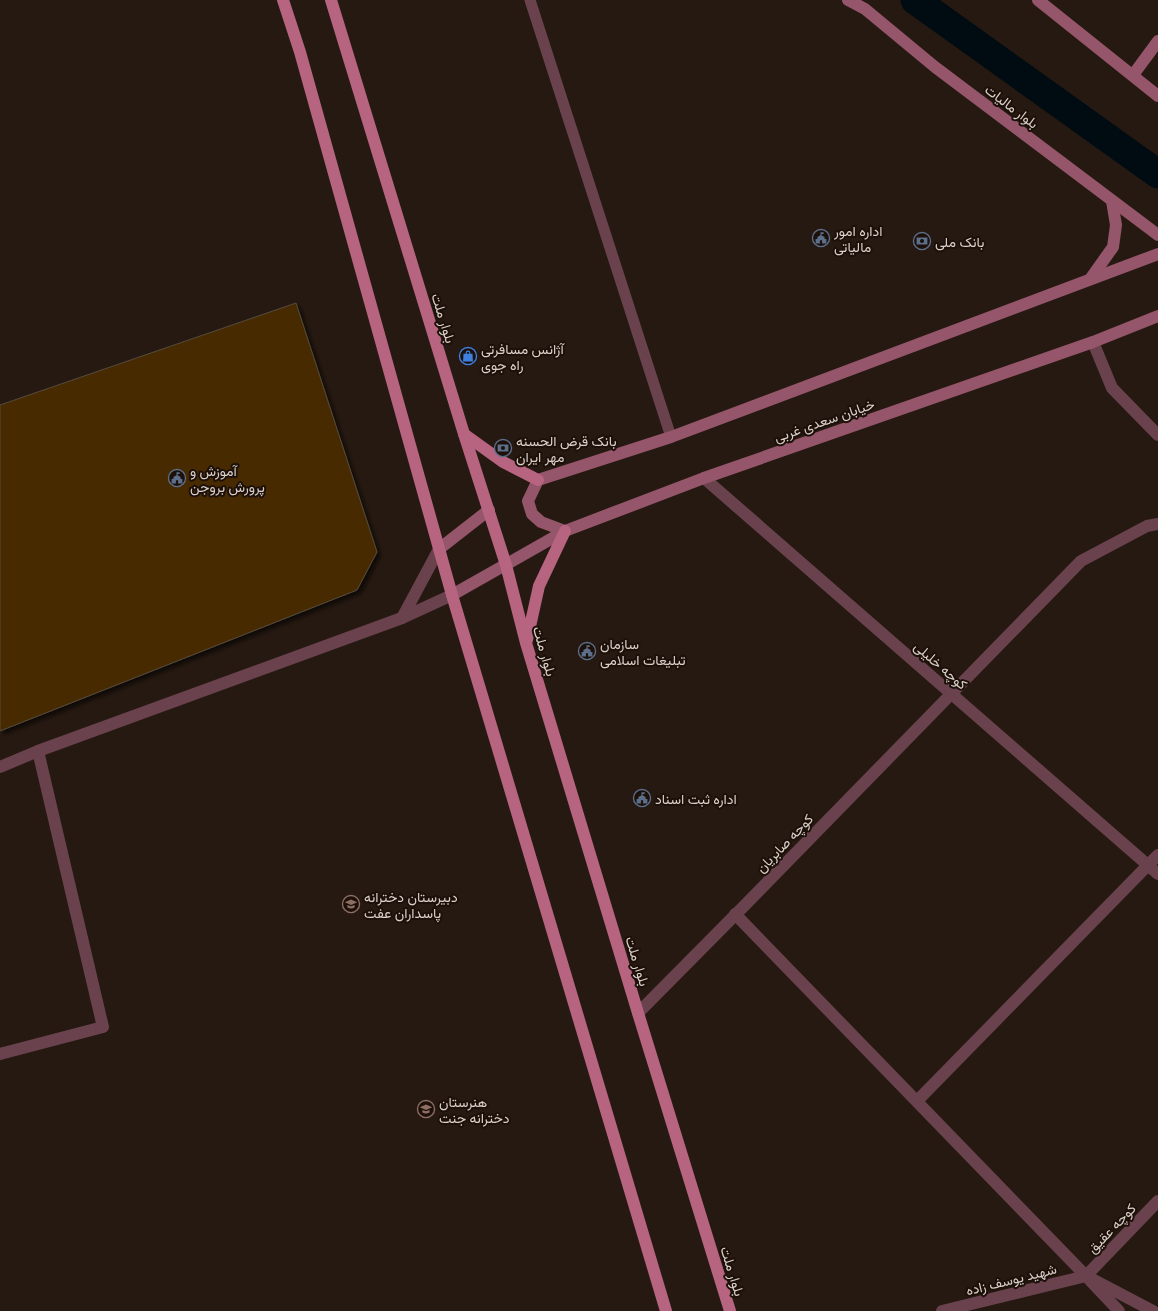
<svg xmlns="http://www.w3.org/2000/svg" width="1158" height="1311" font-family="'PT Serif',Vazirmatn,serif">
  <defs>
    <filter id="shadow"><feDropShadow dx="3.5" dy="3.5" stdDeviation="2" flood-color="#0009"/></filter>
  </defs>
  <rect width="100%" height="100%" fill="#261911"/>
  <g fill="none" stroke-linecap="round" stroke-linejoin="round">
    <path stroke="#000c12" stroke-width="29" d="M915,0L1158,174"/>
  </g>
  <path fill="#462c00" stroke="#564b3e" filter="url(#shadow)" d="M296,303L377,552L357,590L0,731V405Z"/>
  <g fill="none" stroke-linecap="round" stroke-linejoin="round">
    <path stroke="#6a424e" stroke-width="11" d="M530,0L671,437"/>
    <g stroke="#6a424e" stroke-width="12">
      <path d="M1093,342L1112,388L1158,435"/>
      <path d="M704,478L1158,874"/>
      <path d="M402,618L439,549"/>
      <path d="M0,767L38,751L402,618L452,595"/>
      <path d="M735,914L1086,1276L1119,1311"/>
      <path d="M638,1013L747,903L1081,561L1147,526L1158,524"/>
      <path d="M0,1054L103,1027L38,751"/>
      <path d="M917,1101L1158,855"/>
      <path d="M1086,1276L1158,1201"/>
      <path d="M1094,1280L1153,1311"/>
      <path d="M942,1311L1086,1276"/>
    </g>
    <g stroke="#95556a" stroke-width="12">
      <path d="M848,0L865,9L935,67L1158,235"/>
      <path d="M1038,0L1158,96"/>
      <path d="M1133,75L1158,41"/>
      <path d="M1091,278L1113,247L1116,225L1112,201"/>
      <path d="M565,531L541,522L532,514L528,501L538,480L671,437L1158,254"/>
      <path d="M439,549L489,510"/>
      <path d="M452,595L565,531L704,478L1093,342L1158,316"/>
    </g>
    <g stroke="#b66480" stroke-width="12">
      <path d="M283,0L300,52L452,595L666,1311"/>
      <path d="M331,0L464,434L506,565L526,643L638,1013L730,1311"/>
      <path d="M464,434L503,462L538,480"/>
      <path d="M527,640L539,586L565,531"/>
    </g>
  </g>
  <defs>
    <g id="civic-ring" transform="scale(0.9)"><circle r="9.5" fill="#1d1009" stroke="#5c6f8a" stroke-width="1.5"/><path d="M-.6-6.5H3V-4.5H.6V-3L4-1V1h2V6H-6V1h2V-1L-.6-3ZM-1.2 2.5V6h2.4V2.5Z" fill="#5c6f8a"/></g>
    <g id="bank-ring" transform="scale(0.9)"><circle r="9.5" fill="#1d1009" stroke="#5c6f8a" stroke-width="1.5"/><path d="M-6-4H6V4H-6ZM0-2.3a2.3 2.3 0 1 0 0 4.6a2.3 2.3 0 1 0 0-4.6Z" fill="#5c6f8a"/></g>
    <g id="shop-ring" transform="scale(0.9)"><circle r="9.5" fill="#1d1009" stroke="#3f7fe0" stroke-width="1.5"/><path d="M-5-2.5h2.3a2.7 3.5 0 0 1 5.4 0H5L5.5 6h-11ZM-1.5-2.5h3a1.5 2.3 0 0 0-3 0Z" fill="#3f7fe0"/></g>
    <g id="school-ring" transform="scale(0.9)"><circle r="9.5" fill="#1d1009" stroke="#8d6e63" stroke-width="1.5"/><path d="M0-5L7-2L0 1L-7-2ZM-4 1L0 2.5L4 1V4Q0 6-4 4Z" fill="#8d6e63"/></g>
  </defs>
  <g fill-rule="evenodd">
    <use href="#civic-ring" x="821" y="238"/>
    <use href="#bank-ring" x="922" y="241"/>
    <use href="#shop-ring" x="468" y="356"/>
    <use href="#bank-ring" x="503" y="448"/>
    <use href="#civic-ring" x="177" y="478"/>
    <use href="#civic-ring" x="587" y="651"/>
    <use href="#civic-ring" x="642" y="798"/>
    <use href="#school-ring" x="351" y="904"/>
    <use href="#school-ring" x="426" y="1109"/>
  </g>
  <g text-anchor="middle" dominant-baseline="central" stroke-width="4" stroke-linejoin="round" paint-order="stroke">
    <g font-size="14" fill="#dad0cb" stroke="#1d1009">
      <text transform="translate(1012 106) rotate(37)">بلوار مالیات</text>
      <text transform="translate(444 318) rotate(73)">بلوار ملت</text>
      <text transform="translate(824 420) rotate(-19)">خیابان سعدی غربی</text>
      <text transform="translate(545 651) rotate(74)">بلوار ملت</text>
      <text transform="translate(941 665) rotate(41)">کوچه خلیلی</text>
      <text transform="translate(784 843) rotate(-46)">کوچه صابریان</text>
      <text transform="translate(638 961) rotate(73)">بلوار ملت</text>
      <text transform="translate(1111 1228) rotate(-46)">کوچه عقیق</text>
      <text transform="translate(733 1271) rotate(73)">بلوار ملت</text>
      <text transform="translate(1011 1279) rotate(-14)">شهید یوسف زاده</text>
    </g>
    <g font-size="14" fill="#dad0cb" stroke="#1d1009" text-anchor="start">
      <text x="834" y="230">اداره امور<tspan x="834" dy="16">مالیاتی</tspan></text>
      <text x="935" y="241">بانک ملی</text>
      <text x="481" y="348">آژانس مسافرتی<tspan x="481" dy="16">راه جوی</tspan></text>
      <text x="516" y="440">بانک قرض الحسنه<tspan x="516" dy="16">مهر ایران</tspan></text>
      <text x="190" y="470">آموزش و<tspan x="190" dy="16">پرورش بروجن</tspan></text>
      <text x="600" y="643">سازمان<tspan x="600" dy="16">تبلیغات اسلامی</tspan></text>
      <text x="655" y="798">اداره ثبت اسناد</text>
      <text x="364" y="896">دبیرستان دخترانه<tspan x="364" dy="16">پاسداران عفت</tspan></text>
      <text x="439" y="1101">هنرستان<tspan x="439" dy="16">دخترانه جنت</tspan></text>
    </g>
  </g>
</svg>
